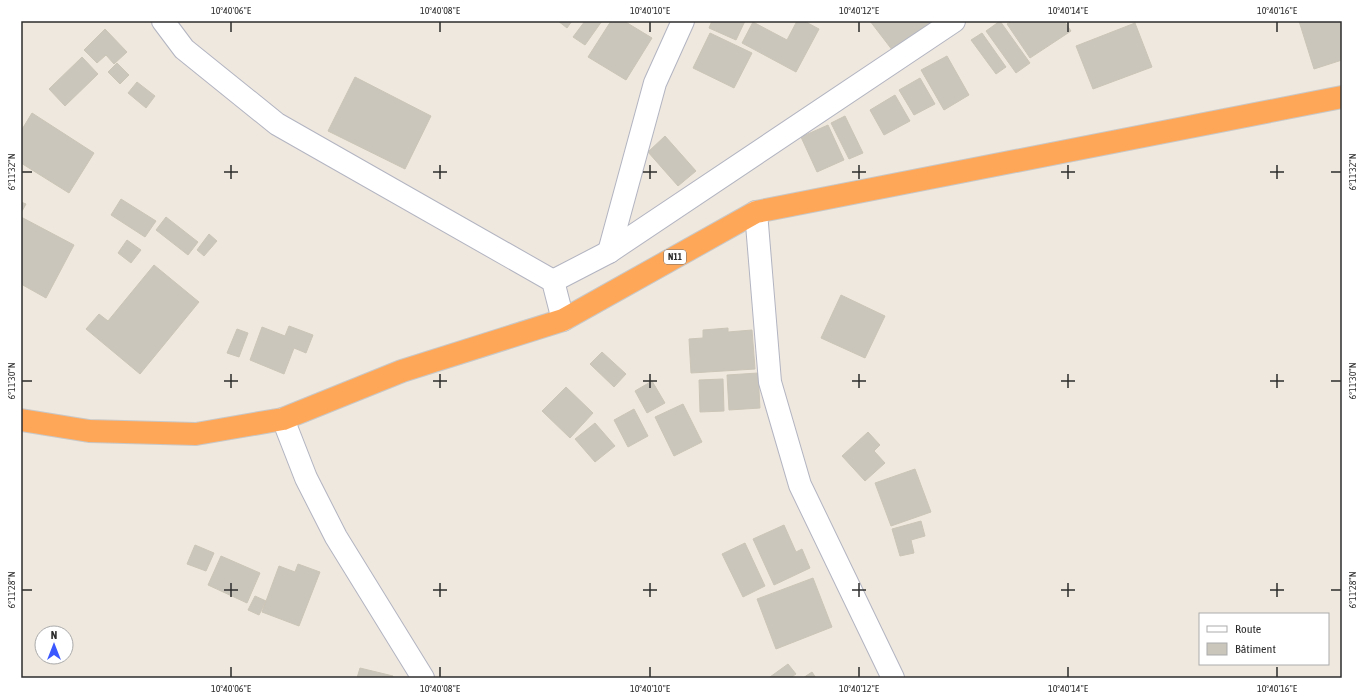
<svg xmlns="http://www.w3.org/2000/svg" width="1363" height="699" font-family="'Asap Condensed',sans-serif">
  <rect width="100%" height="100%" fill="#efe8de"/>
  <g fill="#cac6bc" stroke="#cbc5b7">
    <path d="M558,21H572L567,28Z"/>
    <path d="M585,21H602L585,45L573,37Z"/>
    <path d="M611,21H624L652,38L626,80L588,57Z"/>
    <path d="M712,21H745L736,40L709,28Z"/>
    <path d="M797,21H804L819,29L796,72L742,43L753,22L787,40Z"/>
    <path d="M870,21H933L893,51Z"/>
    <path d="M1000,21L1030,63L1016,73L986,31Z"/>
    <path d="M1012,21H1064L1071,31L1030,58L1007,24Z"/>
    <path d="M1299,21H1342V60L1314,69Z"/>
    <path d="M1135,23L1152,67L1093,89L1076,46Z"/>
    <path d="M105,29L127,52L114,64L106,55L97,63L84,50Z"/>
    <path d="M710,33L752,53L734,88L693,68Z"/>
    <path d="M982,33L1006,67L996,74L971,40Z"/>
    <path d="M947,56L969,95L944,110L921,70Z"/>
    <path d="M82,57L98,74L65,106L49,89Z"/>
    <path d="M117,63L129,75L120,84L108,72Z"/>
    <path d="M355,77L431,116L405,169L328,131Z"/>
    <path d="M920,78L935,104L914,115L899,90Z"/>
    <path d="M137,82L155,96L146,108L128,93Z"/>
    <path d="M895,95L910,121L884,135L870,110Z"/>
    <path d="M32,113L94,153L69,193L21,163V131Z"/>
    <path d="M845,116L863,153L849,159L831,123Z"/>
    <path d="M828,125L844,160L817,172L801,137Z"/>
    <path d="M665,136L696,171L678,186L648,152Z"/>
    <path d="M121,199L156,221L145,237L111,215Z"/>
    <path d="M21,202L26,204L21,213Z"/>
    <path d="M21,217L74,245L46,298L21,284Z"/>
    <path d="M166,217L198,242L188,255L156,230Z"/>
    <path d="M209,234L217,241L204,256L197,250Z"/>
    <path d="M127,240L141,250L131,263L118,253Z"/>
    <path d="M154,265L199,302L140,374L86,329L99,314L108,321Z"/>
    <path d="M841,295L885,316L865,358L821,338Z"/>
    <path d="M289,326L313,335L306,353L294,348L284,374L250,360L262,327L285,336Z"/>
    <path d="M728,328V332L752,330L755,369L691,373L689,339L703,338V330Z"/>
    <path d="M237,329L248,333L239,357L227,353Z"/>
    <path d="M602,352L626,374L614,387L590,364Z"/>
    <path d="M758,373L760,408L729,410L727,375Z"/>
    <path d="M723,379L724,411L700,412L699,380Z"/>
    <path d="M652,381L665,403L647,413L635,391Z"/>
    <path d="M566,387L593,413L570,438L542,411Z"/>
    <path d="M683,404L702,442L674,456L655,417Z"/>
    <path d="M634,409L648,436L628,447L614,420Z"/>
    <path d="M595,423L615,446L595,462L575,439Z"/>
    <path d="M868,432L880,445L874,451L885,463L865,481L842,456Z"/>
    <path d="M915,469L931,512L891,526L875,483Z"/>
    <path d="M921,521L925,536L911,540L914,553L900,556L892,529Z"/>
    <path d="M784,525L796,552L802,549L810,568L774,585L753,539Z"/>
    <path d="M745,543L765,586L743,597L722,554Z"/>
    <path d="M195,545L214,553L206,571L187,564Z"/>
    <path d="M221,556L260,573L247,603L208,585Z"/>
    <path d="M298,564L320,572L299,626L262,612L279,566L295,572Z"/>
    <path d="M813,578L832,627L776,649L757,599Z"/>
    <path d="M255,596L266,601L259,615L248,610Z"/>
    <path d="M788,664L796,674L790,678H770V677Z"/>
    <path d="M360,668L393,676V678H357Z"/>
    <path d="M812,672L816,678H803Z"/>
  </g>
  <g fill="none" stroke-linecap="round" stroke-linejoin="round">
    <g stroke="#b2b4c1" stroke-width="24">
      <g id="minor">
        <path d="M163,21L184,49L277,124L553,281L563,320"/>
        <path d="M756,212L770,382L800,485L893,678"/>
        <path d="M609,252L655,83L683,21"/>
        <path d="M553,281L609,252L954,21"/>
        <path d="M283,419L306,478L336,537L423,678"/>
      </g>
    </g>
    <g stroke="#c8c8c8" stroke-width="24">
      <path id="highway" d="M21,420L89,431L196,434L283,419L402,371L563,320L756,212L1342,97"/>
    </g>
    <use href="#minor" stroke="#fff" stroke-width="22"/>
    <use href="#highway" stroke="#ffa759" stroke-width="22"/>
  </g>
  <path fill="none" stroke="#2c2c2c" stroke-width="1.5" d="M231,22V32M440,22V32M650,22V32M859,22V32M1068,22V32M1277,22V32M231,165V179M440,165V179M650,165V179M859,165V179M1068,165V179M1277,165V179M22,172H32M224,172H238M433,172H447M643,172H657M852,172H866M1061,172H1075M1270,172H1284M1331,172H1341M231,374V388M440,374V388M650,374V388M859,374V388M1068,374V388M1277,374V388M22,381H32M224,381H238M433,381H447M643,381H657M852,381H866M1061,381H1075M1270,381H1284M1331,381H1341M231,583V597M440,583V597M650,583V597M859,583V597M1068,583V597M1277,583V597M22,590H32M224,590H238M433,590H447M643,590H657M852,590H866M1061,590H1075M1270,590H1284M1331,590H1341M231,667V677M440,667V677M650,667V677M859,667V677M1068,667V677M1277,667V677"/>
  <g text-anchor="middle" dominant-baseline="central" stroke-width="4" stroke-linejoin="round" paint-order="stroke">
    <rect fill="#fff" stroke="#6b6b6b" stroke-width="1" x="664" y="250" width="22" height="14" rx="3"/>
    <g font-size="9" font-weight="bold" fill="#2c2c2c">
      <text x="675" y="257">N11</text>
    </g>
  </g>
  <rect width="1363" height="699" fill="none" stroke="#ffffff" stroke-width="44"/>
  <rect x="1199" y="613" width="130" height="52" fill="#ffffff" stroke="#ababab"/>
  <rect x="1207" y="626" width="20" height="6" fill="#ffffff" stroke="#ababab"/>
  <text x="1235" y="633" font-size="12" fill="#2c2c2c">Route</text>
  <rect x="1207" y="643" width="20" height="12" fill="#cac6bc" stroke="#ababab"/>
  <text x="1235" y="653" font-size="12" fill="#2c2c2c">Bâtiment</text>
  <g transform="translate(54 645)"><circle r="19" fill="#ffffff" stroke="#ababab"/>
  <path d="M0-3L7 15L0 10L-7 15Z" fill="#3b58ff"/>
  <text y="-6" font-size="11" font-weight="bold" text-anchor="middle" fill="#2c2c2c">N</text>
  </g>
  <rect x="22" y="22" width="1319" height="655" fill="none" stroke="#2c2c2c" stroke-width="1.5"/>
  <g font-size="10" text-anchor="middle" fill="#2c2c2c">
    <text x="231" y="14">10°40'06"E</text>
    <text x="440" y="14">10°40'08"E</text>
    <text x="650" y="14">10°40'10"E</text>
    <text x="859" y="14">10°40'12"E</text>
    <text x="1068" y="14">10°40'14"E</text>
    <text x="1277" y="14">10°40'16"E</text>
    <text transform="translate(11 172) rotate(-90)" y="4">6°11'32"N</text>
    <text transform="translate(1352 172) rotate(-90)" y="4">6°11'32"N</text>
    <text transform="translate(11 381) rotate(-90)" y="4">6°11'30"N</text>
    <text transform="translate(1352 381) rotate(-90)" y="4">6°11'30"N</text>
    <text transform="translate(11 590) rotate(-90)" y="4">6°11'28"N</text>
    <text transform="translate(1352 590) rotate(-90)" y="4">6°11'28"N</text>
    <text x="231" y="692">10°40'06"E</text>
    <text x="440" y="692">10°40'08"E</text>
    <text x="650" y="692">10°40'10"E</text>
    <text x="859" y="692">10°40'12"E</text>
    <text x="1068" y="692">10°40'14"E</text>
    <text x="1277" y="692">10°40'16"E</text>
  </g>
</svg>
